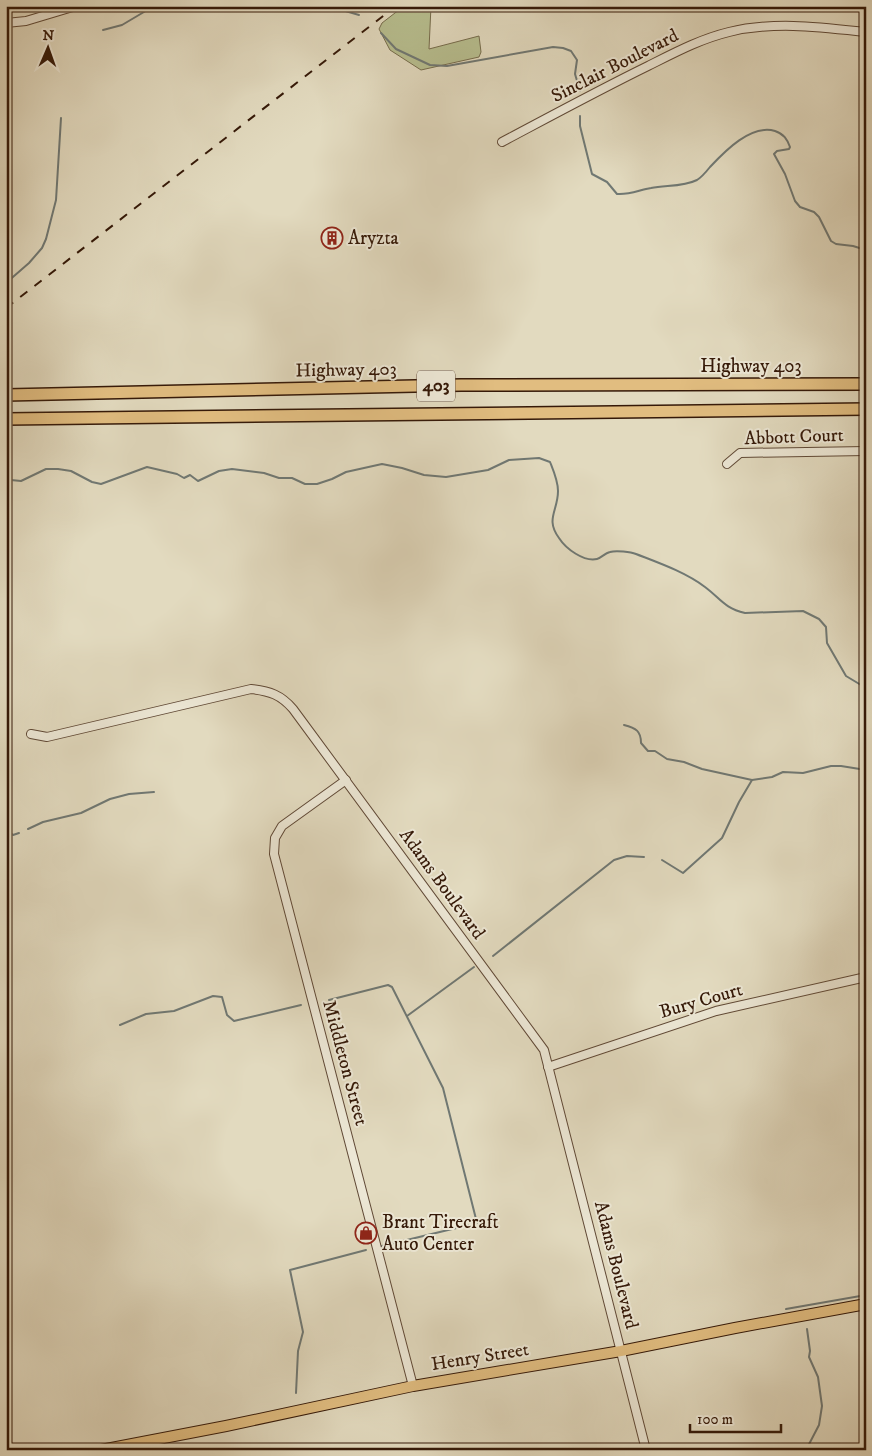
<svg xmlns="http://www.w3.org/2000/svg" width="872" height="1456" font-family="'IM FELL DW Pica',serif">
  <rect width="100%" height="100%" fill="#e2dabf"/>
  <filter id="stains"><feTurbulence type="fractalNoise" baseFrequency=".004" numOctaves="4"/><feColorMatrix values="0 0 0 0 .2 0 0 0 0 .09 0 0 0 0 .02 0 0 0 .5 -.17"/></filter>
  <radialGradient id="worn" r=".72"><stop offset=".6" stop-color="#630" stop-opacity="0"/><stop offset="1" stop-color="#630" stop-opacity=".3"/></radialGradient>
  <path fill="#b7be8f" stroke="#766c4c" d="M404,6H431L429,49L479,36L481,52L479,57L421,70L390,50L379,29L382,23Z"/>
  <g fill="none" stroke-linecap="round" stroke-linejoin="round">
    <g stroke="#707873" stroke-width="2">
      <path d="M298,6L342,10L359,15"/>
      <path d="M103,30L122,25L149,9L159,6"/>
      <path d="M381,33L396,49L430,65L447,66L553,47L563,48L571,51L577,60L575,74L580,91"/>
      <path d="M580,116V126L592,174L607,182L617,194C630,195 639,190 651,188C666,185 683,187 697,180C702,177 706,172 710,167C725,151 751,124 775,131C784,134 787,139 790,147L789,149L777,151L774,154L785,174L795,201L800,207L814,212L819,217L831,241L836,244L853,246L866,250"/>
      <path d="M6,283L29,263L42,248L46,239L56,200L61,118"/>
      <path d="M6,482L11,480L21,481L46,469H58L71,471L92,482L101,484L147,467L177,474L184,478L190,475L198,481L219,471L232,469L264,473L279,478H292L305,484H317L332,479L346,472L382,464L402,468L424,475L446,477L488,470L509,460L539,458L550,462C554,472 558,481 558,491C558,511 545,519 559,538C566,549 584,562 597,559C601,558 605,553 610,552C616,550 631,552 636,554C659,563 685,572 705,587C721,599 724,608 745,613L803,611L819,619L826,627L827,643L846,676L866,688"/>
      <path d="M624,725C636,728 641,731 641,743L648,751H655L667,759L684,762L702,769L752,780L772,777L783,772L803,773L831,766H841L866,770"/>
      <path d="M6,829L13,835L19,833"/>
      <path d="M28,829L43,822L81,813L110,799L129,794L154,792"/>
      <path d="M662,860L683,873L722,838L739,802L752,780"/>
      <path d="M493,956L614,860L627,856L644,857"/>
      <path d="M329,1000L388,985L392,987L443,1088L477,1223L382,1246"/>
      <path d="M407,1016L474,967"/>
      <path d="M120,1025L146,1014L174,1011L213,996L222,997L227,1015L234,1021L301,1005"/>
      <path d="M786,1309L866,1295"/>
      <path d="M296,1393L298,1351L303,1332L290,1270L366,1250"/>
      <path d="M806,1450L819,1425L822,1406L818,1377L809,1357L810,1351L807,1329"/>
    </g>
    <g stroke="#604936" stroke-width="10">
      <g id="minor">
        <path d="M6,23L26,21L76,6"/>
        <path d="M502,142C551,116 599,90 648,66C674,53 700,39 729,32C774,21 820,27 866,32"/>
        <path d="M727,464L740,453L866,451"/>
        <path d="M31,734L47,737L251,689C270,691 281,695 293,709L544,1050L646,1450"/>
        <path d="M346,780L282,826L275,838L274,854L413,1386"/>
        <path d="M548,1067L716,1011L866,977"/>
      </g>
    </g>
    <g stroke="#351908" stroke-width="12">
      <path id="major" d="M101,1450L226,1426L413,1386L621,1351L735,1328L866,1304"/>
    </g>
    <g stroke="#351908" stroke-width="14">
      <g id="highway">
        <path d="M6,395L461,385L866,384"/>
        <path d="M6,419L866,409"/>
      </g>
    </g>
    <use href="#minor" stroke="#ece7d5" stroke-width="8"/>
    <use href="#major" stroke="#e1bd80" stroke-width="10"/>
    <use href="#highway" stroke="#e1bd80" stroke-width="11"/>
    <path stroke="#351908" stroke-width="2" stroke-dasharray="9 9" stroke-linecap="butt" d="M6,308L396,6"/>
  </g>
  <defs>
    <g id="building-ring" transform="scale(1.125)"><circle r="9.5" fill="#ece7d5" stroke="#8f2418" stroke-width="1.5"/><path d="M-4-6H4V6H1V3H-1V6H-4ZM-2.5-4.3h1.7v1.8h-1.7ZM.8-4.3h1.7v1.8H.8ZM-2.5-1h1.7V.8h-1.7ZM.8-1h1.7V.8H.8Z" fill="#8f2418"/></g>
    <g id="shop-ring" transform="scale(1.125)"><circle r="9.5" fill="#ece7d5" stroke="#8f2418" stroke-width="1.5"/><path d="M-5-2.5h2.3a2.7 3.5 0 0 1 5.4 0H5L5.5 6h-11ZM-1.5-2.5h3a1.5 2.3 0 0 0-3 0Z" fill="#8f2418"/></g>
  </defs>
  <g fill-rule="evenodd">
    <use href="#building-ring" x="332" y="238"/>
    <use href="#shop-ring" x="366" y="1233"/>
  </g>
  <g text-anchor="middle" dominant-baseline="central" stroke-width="4" stroke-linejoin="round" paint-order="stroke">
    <rect fill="#ece7d5" stroke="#6c5746" stroke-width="1" x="417" y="370.5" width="38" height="31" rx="4"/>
    <g font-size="18" font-weight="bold" fill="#351908">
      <text x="436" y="386">403</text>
    </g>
    <g font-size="19" fill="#351908" stroke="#ece7d5">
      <text transform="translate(615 66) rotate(-27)">Sinclair Boulevard</text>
      <text x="751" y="366">Highway 403</text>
      <text transform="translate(346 370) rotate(-1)">Highway 403</text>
      <text transform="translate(794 437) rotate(-2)">Abbott Court</text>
      <text transform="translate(442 884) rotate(54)">Adams Boulevard</text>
      <text transform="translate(701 1001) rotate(-16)">Bury Court</text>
      <text transform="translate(345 1063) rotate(75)">Middleton Street</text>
      <text transform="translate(616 1265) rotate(76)">Adams Boulevard</text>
      <text transform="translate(480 1357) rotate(-9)">Henry Street</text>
    </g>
    <g font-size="19" fill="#351908" stroke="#ece7d5" text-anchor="start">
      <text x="348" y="238">Aryzta</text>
      <text x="382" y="1222">Brant Tirecraft<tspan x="382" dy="22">Auto Center</tspan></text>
    </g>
  </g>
  <rect width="872" height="1456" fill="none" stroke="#e2dabf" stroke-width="25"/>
  <rect x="8" y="8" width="857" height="1441" fill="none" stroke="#351908" stroke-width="2.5"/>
  <rect x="12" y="12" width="847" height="1431" fill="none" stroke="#351908"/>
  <g transform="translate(48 48) rotate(2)" stroke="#ece7d5" stroke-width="4" paint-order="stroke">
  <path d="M0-4L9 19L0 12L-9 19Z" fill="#351908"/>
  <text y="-8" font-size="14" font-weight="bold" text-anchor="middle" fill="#351908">N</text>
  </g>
  <path d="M690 1424v8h91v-8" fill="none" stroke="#351908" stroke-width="2.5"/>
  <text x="697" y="1424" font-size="15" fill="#351908" stroke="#ece7d5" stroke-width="4" paint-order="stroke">100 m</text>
  <rect width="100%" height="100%" filter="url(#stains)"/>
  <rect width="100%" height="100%" fill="url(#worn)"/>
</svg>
